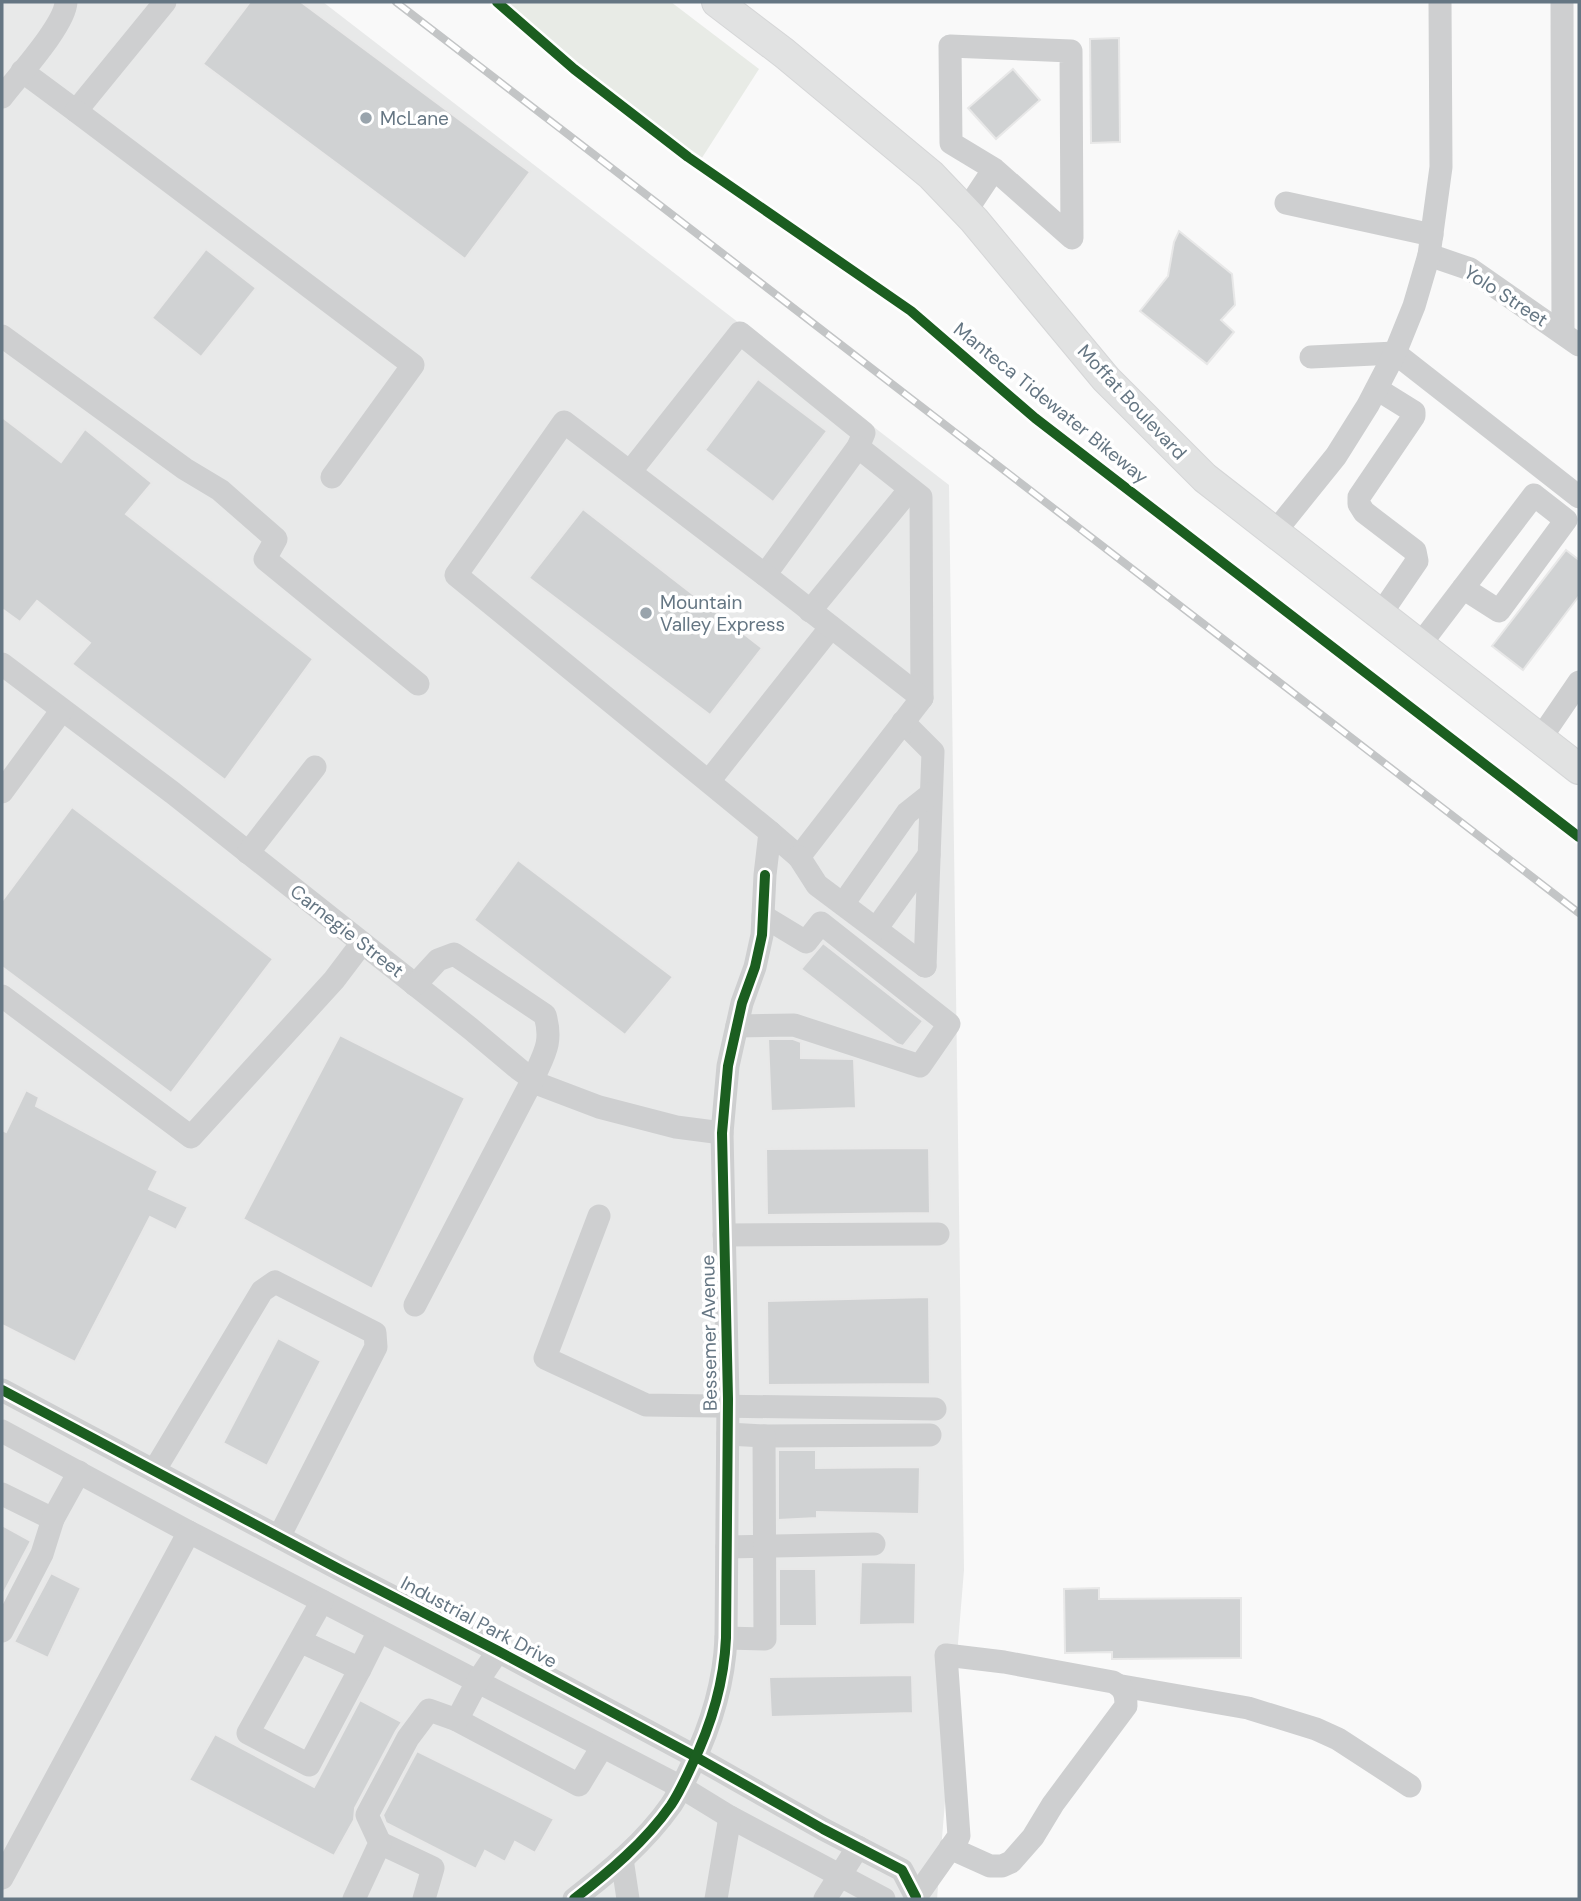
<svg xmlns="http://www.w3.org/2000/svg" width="1581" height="1901" font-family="'DM Sans',sans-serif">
  <rect width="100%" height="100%" fill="#f9f9f9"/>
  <path fill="#e8e9e9" d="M2,2H323L949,485L964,1570L937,1899H2Z"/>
  <path fill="#e8ebe6" d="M497,2H671L759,69L698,164L574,69Z"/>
  <g fill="#d0d2d3" stroke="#e8e8e8" stroke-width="2">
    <path d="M250,2H301L530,172L465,259L203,64Z"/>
    <path d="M1119,38L1120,142L1091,143L1090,39Z"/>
    <path d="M1013,69L1040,100L996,139L968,108Z"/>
    <path d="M1179,231L1232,274L1235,305L1221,320L1234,332L1207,364L1140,311L1168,276L1174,242Z"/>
    <path d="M206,249L256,288L201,357L152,318Z"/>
    <path d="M758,379L827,431L773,502L705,450Z"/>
    <path d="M2,417L61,462L85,429L152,483L126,514L313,659L225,780L72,664L90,643L37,601L20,622L2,609Z"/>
    <path d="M583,509L762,648L710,715L529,578Z"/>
    <path d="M1566,550L1579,560V596L1523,670L1492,646Z"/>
    <path d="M72,807L273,959L171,1093L2,967V901Z"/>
    <path d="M518,860L673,977L625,1035L474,920Z"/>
    <path d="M823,943L923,1021L903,1046L897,1044L801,969Z"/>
    <path d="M340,1035L465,1098L372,1289L243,1219Z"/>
    <path d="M768,1039H793L801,1042V1058L854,1059L856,1108L771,1111Z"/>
    <path d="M26,1090L39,1097L36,1106L158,1171L149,1189L188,1207L176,1230L150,1217L75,1362L2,1325V1130L6,1132Z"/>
    <path d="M929,1148L930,1213L767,1215L766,1149Z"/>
    <path d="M929,1297L930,1384L768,1385L767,1301Z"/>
    <path d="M278,1338L321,1361L267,1466L223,1443Z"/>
    <path d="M778,1450H816V1468L920,1467L919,1514L817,1512V1518L778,1520Z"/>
    <path d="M2,1525L31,1541L2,1596Z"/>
    <path d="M861,1562L916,1563L915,1624L859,1625Z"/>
    <path d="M779,1569H816L817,1626H779Z"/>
    <path d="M51,1573L81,1588L48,1658L14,1642Z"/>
    <path d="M1099,1588V1599L1241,1598V1658L1112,1659V1652L1065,1653L1064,1589Z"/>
    <path d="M912,1675L913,1713L771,1717L769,1677Z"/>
    <path d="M360,1700L402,1722L396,1731L355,1808L354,1820L334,1856L189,1780L215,1734L314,1787Z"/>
    <path d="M417,1751L554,1819L535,1853L515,1842L505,1862L485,1851L476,1869L386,1823L383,1815Z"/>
  </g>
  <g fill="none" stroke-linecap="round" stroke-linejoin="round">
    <g stroke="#d5d6d7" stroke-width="32">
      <path id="major" d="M717,2L784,53L931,175L974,220L1106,379L1205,478L1579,769"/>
    </g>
    <g stroke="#cecfd0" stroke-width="23">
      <path d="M1562,2L1563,332"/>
      <path d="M22,71L76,111L165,2"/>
      <path d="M2,97C18,76 65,25 66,2"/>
      <path d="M76,111L413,365L332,477"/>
      <path d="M1286,203L1432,235"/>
      <path d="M966,211L994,169L1072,238L1071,51L950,46L951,143L994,169"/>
      <path d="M1429,255L1470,269L1579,345"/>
      <path d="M2,336L185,469L220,490L276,539L265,559L418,684"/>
      <path d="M1311,357L1395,353L1579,497"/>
      <path d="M1377,389L1414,412V416L1359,497V504L1364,512L1415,551L1417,561L1380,615"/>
      <path d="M630,472L740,333L864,433L858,447L765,575"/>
      <path d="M1274,533L1336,456L1368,405L1395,353L1414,306L1429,255L1441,167L1440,2"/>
      <path d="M810,611L910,489"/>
      <path d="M1419,646L1534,495L1566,520L1499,611L1463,588"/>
      <path d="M2,664L173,793L471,1029L520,1070L541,1085L599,1107L676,1127L722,1133"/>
      <path d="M903,722L933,752L925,966"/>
      <path d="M1540,739L1579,682"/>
      <path d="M709,781L831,627"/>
      <path d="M2,792L62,710"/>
      <path d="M770,832L799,857L922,698L921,497L858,447"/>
      <path d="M248,853L315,767"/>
      <path d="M799,857L817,885L925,966"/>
      <path d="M843,904L907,813L931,794"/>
      <path d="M876,929L929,855"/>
      <path d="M2,996L191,1137L334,980L362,943"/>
      <path d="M737,1026L794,1025L920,1066L949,1024L821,923L806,942L763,916"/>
      <path d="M599,1216L545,1358L646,1405L935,1409"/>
      <path d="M724,1235L938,1234"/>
      <path d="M415,1305L533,1079C544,1054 553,1043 545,1015L454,954L438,960L415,985"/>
      <path d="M2,1390L339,1569L498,1651L696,1757L823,1829L902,1870L916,1897"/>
      <path d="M2,1431L189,1532L681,1787L730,1817L884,1899"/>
      <path d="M764,1436L930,1435"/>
      <path d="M154,1471L262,1291L275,1282L375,1333L376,1347L279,1537"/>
      <path d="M2,1494L53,1519L42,1554L2,1631"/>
      <path d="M53,1519L79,1472"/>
      <path d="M727,1547L874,1544"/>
      <path d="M726,1638L765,1639L764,1436L728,1434"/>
      <path d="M300,1641L360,1669L309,1765L248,1733L322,1601"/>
      <path d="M360,1669L379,1631"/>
      <path d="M1122,1686L1248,1708L1316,1729L1338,1739L1410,1786"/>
      <path d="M457,1720L579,1785L602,1747"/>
      <path d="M380,1843L433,1868L424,1899"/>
      <path d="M622,1859L628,1899"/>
      <path d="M2,1878L189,1532"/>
      <path d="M916,1897L959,1836L946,1655L1004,1662L1113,1682C1124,1688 1126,1693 1126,1706L1053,1804L1033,1837L1011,1862L1002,1866H990L950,1848"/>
      <path d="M354,1899L380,1843L367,1815L408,1738L429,1710L457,1720L477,1682L498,1651"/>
      <path d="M574,1899C609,1872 645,1842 671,1805C679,1793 685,1780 691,1767C711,1726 724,1684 726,1638L728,1399L722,1133L728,1066L742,1003L755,967L762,935L765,875L770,832L456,575L564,422L765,575L922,698"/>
      <path d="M716,1899L730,1817"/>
      <path d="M825,1899L858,1847"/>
    </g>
    <use href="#major" stroke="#e1e2e2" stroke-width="30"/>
    <g stroke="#c3c5c6" stroke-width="8">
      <path id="rail" d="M396,2L1579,913"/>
    </g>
    <use href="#rail" stroke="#fff" stroke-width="5" stroke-dasharray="16" stroke-linecap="butt"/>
    <g stroke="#fff" stroke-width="15">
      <g id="cycleway">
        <path d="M497,2L574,69L688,157L911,311L1035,418L1579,837"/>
        <path d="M2,1390L339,1569L498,1651L696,1757L823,1829L902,1870L916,1897"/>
        <path d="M574,1899C609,1872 645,1842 671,1805C679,1793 685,1780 691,1767C711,1726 724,1684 726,1638L728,1399L722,1133L728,1066L742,1003L755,967L762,935L765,875"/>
      </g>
    </g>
    <use href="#cycleway" stroke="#1b5e20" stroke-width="10"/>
  </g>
  <g fill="#99a4ac" stroke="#fff" stroke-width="2.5">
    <circle cx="366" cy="118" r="7"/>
    <circle cx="646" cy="613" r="7"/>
  </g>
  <g text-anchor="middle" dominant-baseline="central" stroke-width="7" stroke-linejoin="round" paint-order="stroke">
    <g font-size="19" fill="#657683" stroke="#fff" text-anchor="start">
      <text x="380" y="118">McLane</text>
      <text x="660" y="602">Mountain<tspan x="660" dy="22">Valley Express</tspan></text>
    </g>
    <g font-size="19" fill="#657683" stroke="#fff">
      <text transform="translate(1506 296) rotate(33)">Yolo Street</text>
      <text transform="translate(1132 402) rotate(47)">Moffat Boulevard</text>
      <text transform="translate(1051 403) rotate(39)">Manteca Tidewater Bikeway</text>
      <text transform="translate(347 931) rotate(38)">Carnegie Street</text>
      <text transform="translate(709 1333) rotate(-91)">Bessemer Avenue</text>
      <text transform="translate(479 1622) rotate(28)">Industrial Park Drive</text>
    </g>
  </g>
  <rect width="1581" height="1901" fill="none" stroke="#657683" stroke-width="7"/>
</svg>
